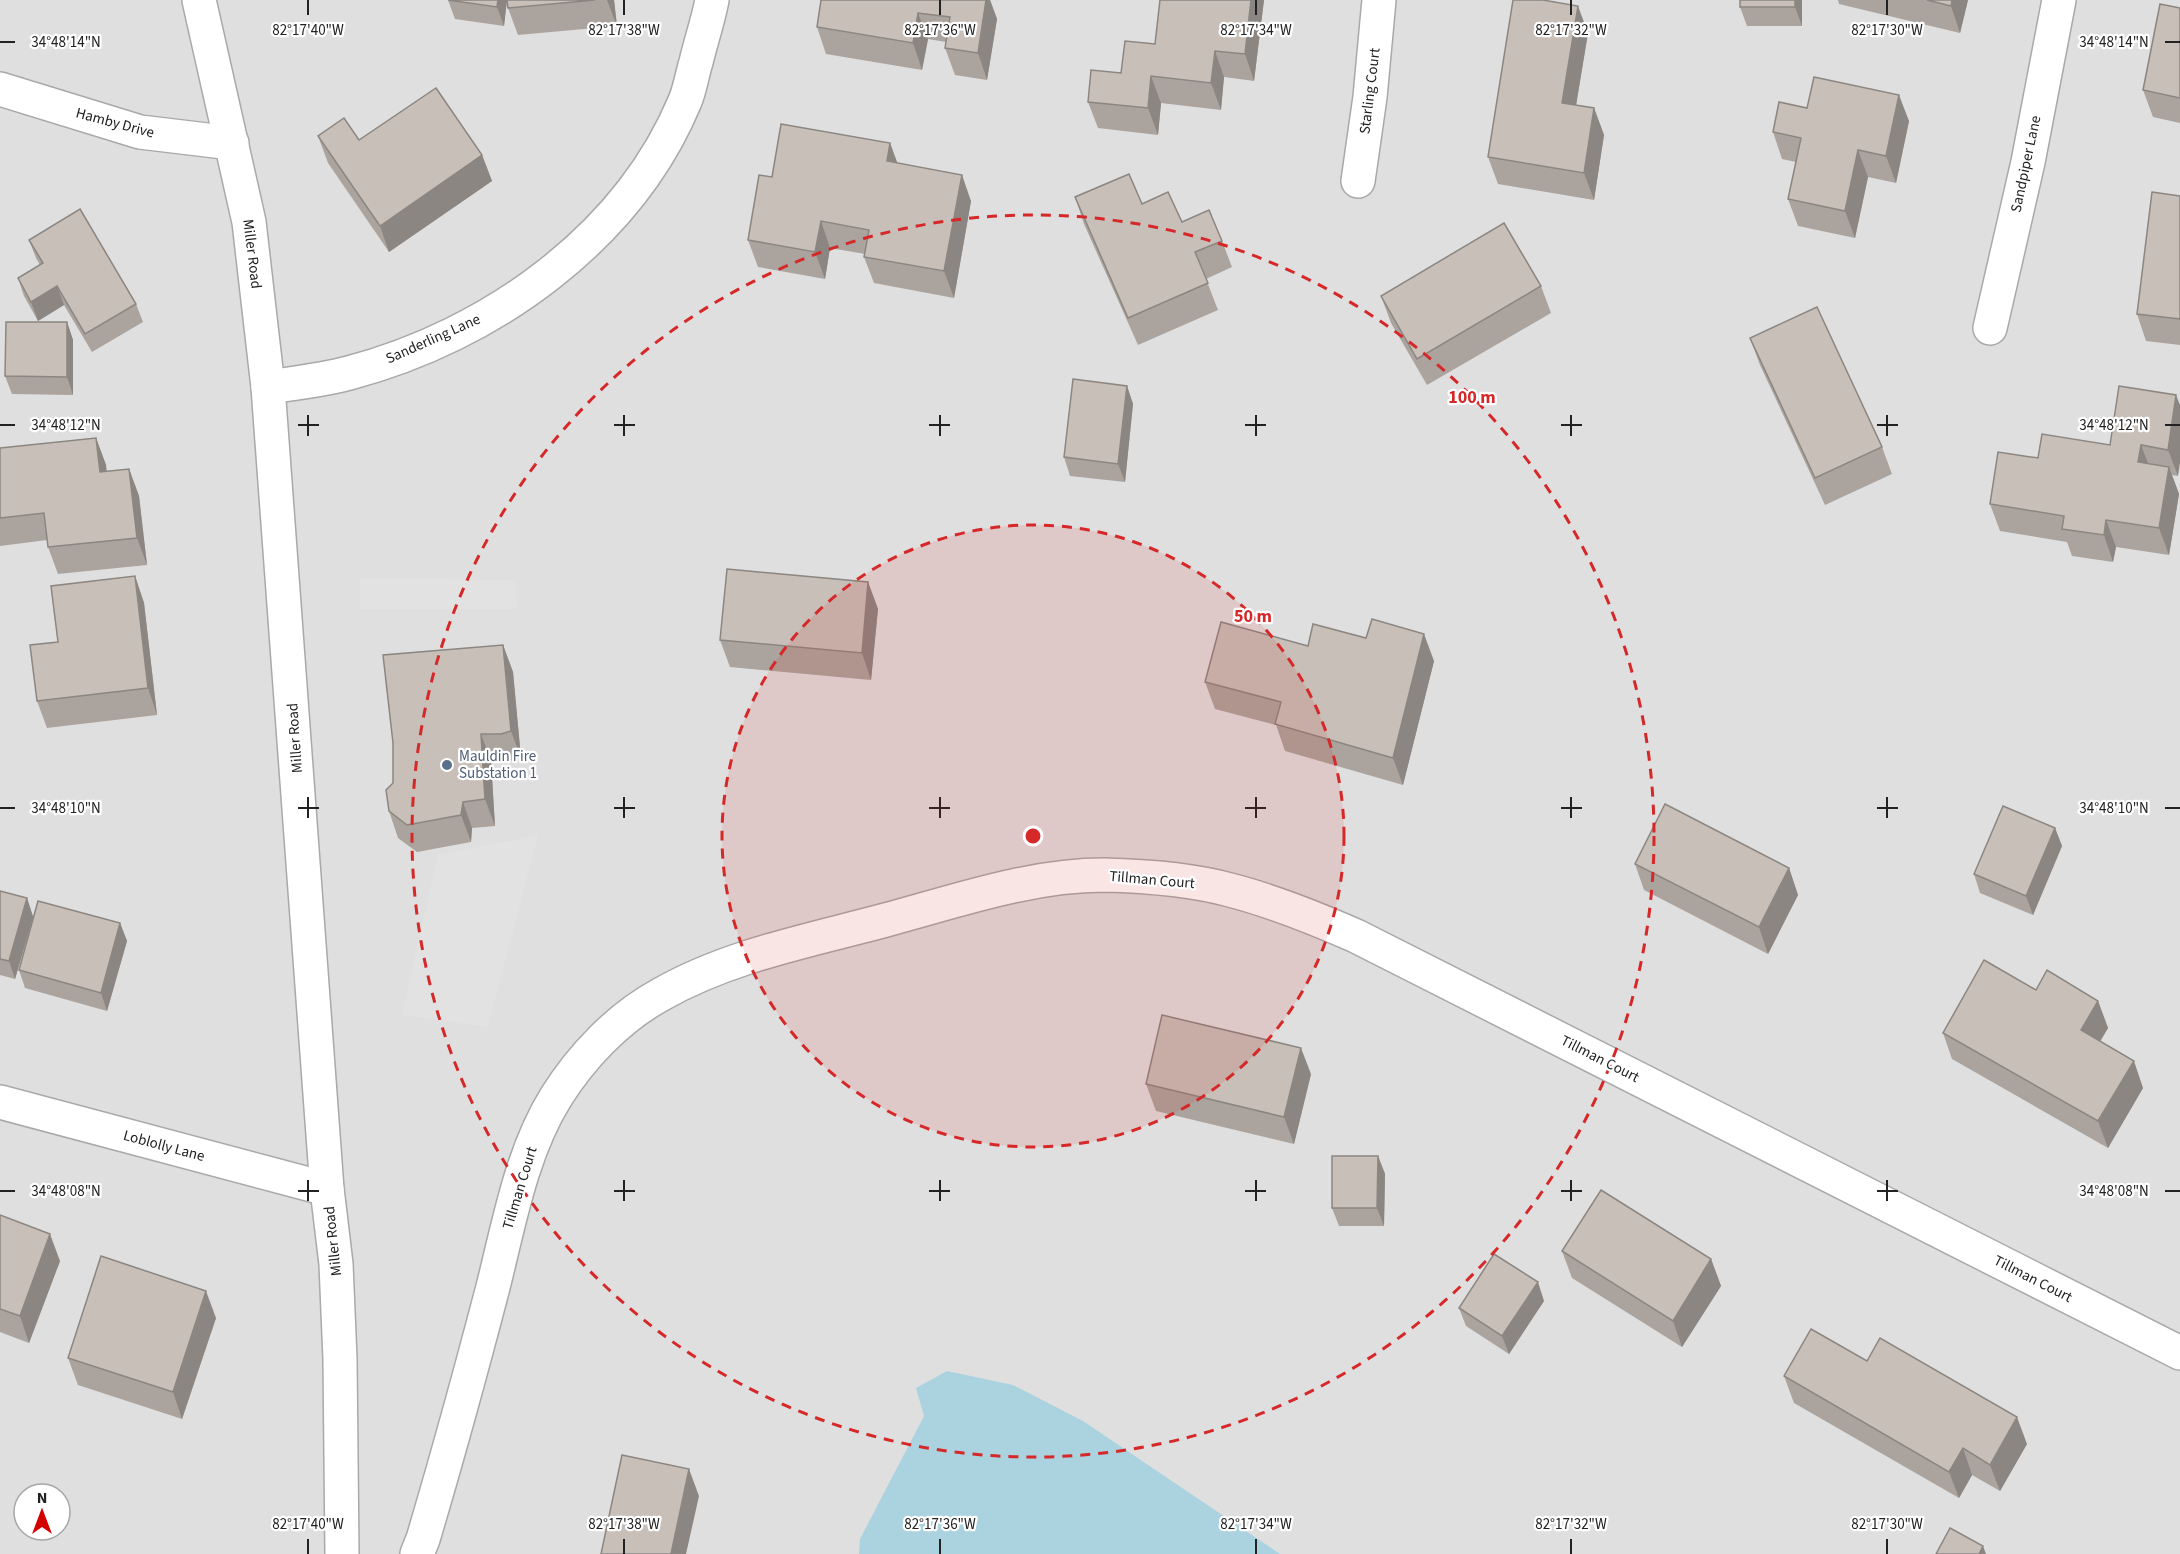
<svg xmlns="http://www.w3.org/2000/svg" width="2180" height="1554" font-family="'Source Sans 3',sans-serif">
  <rect width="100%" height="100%" fill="#f2efe9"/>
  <path fill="#e0dfdf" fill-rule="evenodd" d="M0,0H2180V1554H0ZM24,1494H60V1530H24Z"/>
  <g fill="#e2e2e2">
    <path d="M360,578L515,580L517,609H360Z"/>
    <path d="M538,835L488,1027L402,1015L438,855Z"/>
  </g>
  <path fill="#aad3df" d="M947,1371L1013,1385L1083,1421L1280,1554H859L860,1539L924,1416L916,1388Z"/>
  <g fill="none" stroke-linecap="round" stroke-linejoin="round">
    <g stroke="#a9a9a9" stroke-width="36">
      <g id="minor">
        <path d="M1358,181L1370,97L1379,0"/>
        <path d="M1990,328L2028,162L2059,0"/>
        <path d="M268,387C295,383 323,380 349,373C490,336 628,238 685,101C690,89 692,75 696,62C701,41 708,21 712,0"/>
        <path d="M0,1102L327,1189"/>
        <path d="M417,1554L423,1539C448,1455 471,1371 493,1287C509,1224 521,1153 556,1097C581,1057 618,1018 660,995C728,956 807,941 882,921C953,902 1029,875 1104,875C1146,876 1190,879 1230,890C1273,901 1315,918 1356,936L2180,1353"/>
      </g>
    </g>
    <g stroke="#a9a9a9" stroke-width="36">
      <g id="tertiary">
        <path d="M199,0L249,222L268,387L327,1189L336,1264L340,1359L342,1554"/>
        <path d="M0,89L140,132L232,143"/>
      </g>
    </g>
    <use href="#minor" stroke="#fff" stroke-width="33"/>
    <use href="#tertiary" stroke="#fff" stroke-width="33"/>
  </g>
  <g fill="#aba49e">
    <path d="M448,0H614L617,26L518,35L508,8L507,0L504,26L455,19Z"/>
    <path d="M821,0H990L997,19L987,80L955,75L945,48L946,42L928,39L922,70L826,54L817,27Z"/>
    <path d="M1160,0H1264L1254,81L1224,77L1221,110L1161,103L1158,135L1098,128L1088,102L1155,44Z"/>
    <path d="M1740,0H1802V26H1747L1740,7Z"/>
    <path d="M1838,0H1968L1960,33L1839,4Z"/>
    <path d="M2180,8V123L2153,117L2143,90Z"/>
    <path d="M1588,33L1576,105L1594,108L1604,135L1594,200L1498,184L1488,157Z"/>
    <path d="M1807,108L1909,121L1896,183L1868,177L1855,238L1798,226L1788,199L1796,162L1782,159L1773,132Z"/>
    <path d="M318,136L482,155L492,181L389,252L328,163Z"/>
    <path d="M890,143L897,163L971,201L954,298L874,283L864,257L865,254L830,248L825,279L758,267L748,240L772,177Z"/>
    <path d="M2180,196V345L2146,341L2137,314Z"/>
    <path d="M1075,197L1142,204L1222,241L1232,267L1206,279L1218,310L1138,345L1084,224Z"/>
    <path d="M29,240L136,304L143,322L92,352L64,305L38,321L24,296L18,278L40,265L36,258Z"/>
    <path d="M1541,286L1551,313L1427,385L1391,323L1381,296Z"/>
    <path d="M67,322L73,340V395L12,394L5,376Z"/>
    <path d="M1750,338L1882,447L1892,474L1825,505L1760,365Z"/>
    <path d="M1127,386L1133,404L1125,482L1070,476L1064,457Z"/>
    <path d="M2176,395L2178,476L2172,475L2179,494L2169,555L2116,547L2113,562L2072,556L2067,542L2000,531L1990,504L2038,458L2110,445Z"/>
    <path d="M96,438L106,465V471L129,469L139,496L147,565L58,574L48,547L47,540L0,546V448Z"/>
    <path d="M135,576L144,603L157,715L47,728L37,701L58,642Z"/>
    <path d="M868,582L878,609L871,680L730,667L720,640Z"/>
    <path d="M503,645L513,672L521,758L510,761H491L495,826L472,828L471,842L417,852L398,838L389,811L393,783Z"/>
    <path d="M1308,646L1434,661L1403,785L1285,751L1276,725L1215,709L1205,682Z"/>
    <path d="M2055,828L2062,846L2033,915L1980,893L1974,874Z"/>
    <path d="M1635,864L1789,868L1798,895L1768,954L1644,890Z"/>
    <path d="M0,891L27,898L33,916L120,923L127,941L107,1011L25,988L19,970L32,923L15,979L0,975Z"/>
    <path d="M2036,990L2098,1001L2108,1028L2100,1041L2143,1088L2108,1148L1952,1059L1943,1033Z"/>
    <path d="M1311,1074L1294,1144L1156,1111L1146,1084Z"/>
    <path d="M1378,1156L1385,1174L1384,1226H1339L1332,1208Z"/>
    <path d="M0,1215L60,1261L29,1343L0,1332Z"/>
    <path d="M1562,1251L1711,1259L1721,1286L1682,1347L1572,1278Z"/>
    <path d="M1544,1301L1509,1354L1466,1326L1459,1308Z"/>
    <path d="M216,1318L182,1419L78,1385L68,1358Z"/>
    <path d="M1867,1361L2027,1444L2000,1491L1972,1475L1959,1498L1794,1403L1784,1376Z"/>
  </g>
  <g fill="#8b8681">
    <path d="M498,0H507L504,26L497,7Z"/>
    <path d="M607,0H614L617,26Z"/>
    <path d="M986,0H990L997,19L987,80L978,53Z"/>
    <path d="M1251,0H1264L1254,81L1245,54Z"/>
    <path d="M1795,0H1802V26L1795,7Z"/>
    <path d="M1952,0H1968L1960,33L1951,6Z"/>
    <path d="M1578,6L1588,33L1572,130L1562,103Z"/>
    <path d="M918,13L928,39L922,70L913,43Z"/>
    <path d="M1215,51L1224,77L1221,110L1211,83Z"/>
    <path d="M1151,76L1161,103L1158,135L1148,108Z"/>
    <path d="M1899,95L1909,121L1896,183L1886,156Z"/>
    <path d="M1594,108L1604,135L1594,200L1584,173Z"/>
    <path d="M890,143L900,170L887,161Z"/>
    <path d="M1858,150L1868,177L1855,238L1845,211Z"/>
    <path d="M482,155L492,181L389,252L380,226Z"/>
    <path d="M962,175L971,201L954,298L944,271Z"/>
    <path d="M821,221L830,248L825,279L815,252Z"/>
    <path d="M57,286L64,305L38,321L31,302Z"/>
    <path d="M67,322L73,340V395L67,377Z"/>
    <path d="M1127,386L1133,404L1125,482L1118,464Z"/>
    <path d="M2176,395L2180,405V463L2178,476L2168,450Z"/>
    <path d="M96,438L106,465L110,499L100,472Z"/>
    <path d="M2141,445L2151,471L2138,462Z"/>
    <path d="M2169,467L2179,494L2169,555L2159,528Z"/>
    <path d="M129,469L139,496L147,565L137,538Z"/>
    <path d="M2106,520L2116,547L2113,562L2104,535Z"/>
    <path d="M135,576L144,603L157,715L148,688Z"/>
    <path d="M868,582L878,609L871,680L862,653Z"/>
    <path d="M1424,634L1434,661L1403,785L1393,758Z"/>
    <path d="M503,645L513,672L521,758L511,731Z"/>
    <path d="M481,734L491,761L495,826L485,799Z"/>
    <path d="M463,802L472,828L471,842L461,815Z"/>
    <path d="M2055,828L2062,846L2033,915L2026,896Z"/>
    <path d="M1789,868L1798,895L1768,954L1759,927Z"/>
    <path d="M27,898L33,917L15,979L9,961Z"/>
    <path d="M120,923L127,941L107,1011L101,993Z"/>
    <path d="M2098,1001L2108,1028L2091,1057L2081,1030Z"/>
    <path d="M1301,1048L1311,1074L1294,1144L1284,1117Z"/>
    <path d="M2134,1061L2143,1088L2108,1148L2098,1121Z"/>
    <path d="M1378,1156L1385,1174L1384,1226L1377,1208Z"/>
    <path d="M50,1234L60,1261L29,1343L20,1316Z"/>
    <path d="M1711,1259L1721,1286L1682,1347L1673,1321Z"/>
    <path d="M1538,1282L1544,1301L1509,1354L1502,1336Z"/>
    <path d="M206,1291L216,1318L182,1419L173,1392Z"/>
    <path d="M2017,1417L2027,1444L2000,1491L1990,1465Z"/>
    <path d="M1963,1448L1972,1475L1959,1498L1949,1472Z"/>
    <path d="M689,1469L699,1496L686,1554H671Z"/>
    <path d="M1983,1546L1986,1554H1979Z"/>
  </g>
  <g fill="#c7bfb8" stroke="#8b8681" stroke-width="1.5">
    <path d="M448,0H498L497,7Z"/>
    <path d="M507,0H595L508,8Z"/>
    <path d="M821,0H986L978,53L945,48L950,17L918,13L913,43L817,27Z"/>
    <path d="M1160,0H1251L1245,54L1215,51L1211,83L1151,76L1148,108L1088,102L1091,70L1121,73L1125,41L1155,44Z"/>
    <path d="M1513,0H1543L1578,6L1562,103L1594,108L1584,173L1488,157Z"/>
    <rect x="1740" y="0" width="55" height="7"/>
    <path d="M1927,0H1952L1951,6Z"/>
    <path d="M2160,4L2180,8V98L2143,90Z"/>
    <path d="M1814,77L1899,95L1886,156L1858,150L1845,211L1788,199L1801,138L1773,132L1779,102L1807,108Z"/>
    <path d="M436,88L482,155L380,226L318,136L344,118L359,140Z"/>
    <path d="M781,124L890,143L887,161L962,175L944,271L864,257L869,230L821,221L815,252L748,240L759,175L772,177Z"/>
    <path d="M1129,174L1142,204L1168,192L1182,222L1209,210L1222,241L1195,252L1208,283L1128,318L1075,197Z"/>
    <path d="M2152,192L2180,196V319L2137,314Z"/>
    <path d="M80,209L136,304L85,334L57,286L31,302L18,278L43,263L29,240Z"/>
    <path d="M1504,223L1541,286L1417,359L1381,296Z"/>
    <path d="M1817,307L1882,447L1815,478L1750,338Z"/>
    <path d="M6,322H67V377L5,376Z"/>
    <path d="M1073,379L1127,386L1118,464L1064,457Z"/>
    <path d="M2119,386L2176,395L2168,450L2141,445L2138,462L2169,467L2159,528L2106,520L2104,535L2062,529L2064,516L1990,504L1998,452L2038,458L2042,434L2110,445Z"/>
    <path d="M96,438L100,472L129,469L137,538L48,547L44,513L0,518V448Z"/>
    <path d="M727,569L868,582L862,653L720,640Z"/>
    <path d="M135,576L148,688L37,701L30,645L58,642L51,586Z"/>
    <path d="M1372,619L1424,634L1393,758L1275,724L1281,702L1205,682L1221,622L1308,646L1313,624L1366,638Z"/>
    <path d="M503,645L511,731L501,734H481L485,799L463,802L461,815L407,825L389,811L386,790L393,783V743L383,655Z"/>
    <path d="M1665,804L1789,868L1759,927L1635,864Z"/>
    <path d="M2003,806L2055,828L2026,896L1974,874Z"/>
    <path d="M0,891L27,898L9,961L0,959Z"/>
    <path d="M38,901L120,923L101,993L19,970Z"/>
    <path d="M1984,960L2036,990L2047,970L2098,1001L2081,1030L2134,1061L2098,1121L1943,1033Z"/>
    <path d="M1162,1015L1301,1048L1284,1117L1146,1084Z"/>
    <path d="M1332,1156H1378L1377,1208H1332Z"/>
    <path d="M1601,1190L1711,1259L1673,1321L1562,1251Z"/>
    <path d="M0,1215L50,1234L20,1316L0,1309Z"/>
    <path d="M1494,1254L1538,1282L1502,1336L1459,1308Z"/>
    <path d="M101,1256L206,1291L173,1392L68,1358Z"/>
    <path d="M1811,1329L1867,1361L1880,1338L2017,1417L1990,1465L1963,1448L1949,1472L1784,1376Z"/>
    <path d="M622,1455L689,1469L671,1554H601Z"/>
    <path d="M1950,1528L1983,1546L1979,1554H1936Z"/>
  </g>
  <path fill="none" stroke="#222" stroke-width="2" d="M308,0V15M624,0V15M940,0V15M1256,0V15M1571,0V15M1887,0V15M0,42H15M2165,42H2180M308,415V436M624,415V436M940,415V436M1256,415V436M1571,415V436M1887,415V436M0,425H15M298,425H319M614,425H635M929,425H950M1245,425H1266M1561,425H1582M1877,425H1898M2165,425H2180M308,797V818M624,797V818M940,797V818M1256,797V818M1571,797V818M1887,797V818M0,808H15M298,808H319M614,808H635M929,808H950M1245,808H1266M1561,808H1582M1877,808H1898M2165,808H2180M308,1180V1201M624,1180V1201M940,1180V1201M1256,1180V1201M1571,1180V1201M1887,1180V1201M0,1191H15M298,1191H319M614,1191H635M929,1191H950M1245,1191H1266M1561,1191H1582M1877,1191H1898M2165,1191H2180M308,1539V1554M624,1539V1554M940,1539V1554M1256,1539V1554M1571,1539V1554M1887,1539V1554"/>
  <circle cx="1033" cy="836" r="311" fill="#d62828" fill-opacity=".12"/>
  <g fill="none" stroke="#d62828" stroke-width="3" stroke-dasharray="10 8">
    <circle cx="1033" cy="836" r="311"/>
    <circle cx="1033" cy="836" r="621"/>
  </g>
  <circle fill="#5c6f8a" stroke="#fff" stroke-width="2" cx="447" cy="765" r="6"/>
  <g text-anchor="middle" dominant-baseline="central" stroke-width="4.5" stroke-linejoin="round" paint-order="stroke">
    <g font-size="15" fill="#222" stroke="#fff">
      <text transform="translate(1370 91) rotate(-83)">Starling Court</text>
      <text transform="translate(115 123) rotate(15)">Hamby Drive</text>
      <text transform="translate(2026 164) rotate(-78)">Sandpiper Lane</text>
      <text transform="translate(252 254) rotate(83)">Miller Road</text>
      <text transform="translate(433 339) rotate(-24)">Sanderling Lane</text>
      <text transform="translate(295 738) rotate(-94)">Miller Road</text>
      <text transform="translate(1152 880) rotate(5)">Tillman Court</text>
      <text transform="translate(1600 1059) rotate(27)">Tillman Court</text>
      <text transform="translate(164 1146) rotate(15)">Loblolly Lane</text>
      <text transform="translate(520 1188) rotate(-73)">Tillman Court</text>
      <text transform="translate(333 1241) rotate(-96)">Miller Road</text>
      <text transform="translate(2033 1279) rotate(27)">Tillman Court</text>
    </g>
    <g font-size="15" fill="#4e5e75" stroke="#fff" text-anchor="start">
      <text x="459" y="756">Mauldin Fire<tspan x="459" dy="17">Substation 1</tspan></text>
    </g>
  </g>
  <g font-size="15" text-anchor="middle" fill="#222" stroke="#fff" stroke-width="4.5" stroke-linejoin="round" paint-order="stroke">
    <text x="308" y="35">82°17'40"W</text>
    <text x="624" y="35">82°17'38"W</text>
    <text x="940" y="35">82°17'36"W</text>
    <text x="1256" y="35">82°17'34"W</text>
    <text x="1571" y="35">82°17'32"W</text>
    <text x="1887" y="35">82°17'30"W</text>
    <text x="66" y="47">34°48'14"N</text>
    <text x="2114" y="47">34°48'14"N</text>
    <text x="66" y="430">34°48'12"N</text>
    <text x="2114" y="430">34°48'12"N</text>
    <text x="66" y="813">34°48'10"N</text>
    <text x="2114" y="813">34°48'10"N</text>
    <text x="66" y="1196">34°48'08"N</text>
    <text x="2114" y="1196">34°48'08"N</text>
    <text x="308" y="1529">82°17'40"W</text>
    <text x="624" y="1529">82°17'38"W</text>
    <text x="940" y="1529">82°17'36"W</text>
    <text x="1256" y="1529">82°17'34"W</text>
    <text x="1571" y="1529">82°17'32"W</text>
    <text x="1887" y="1529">82°17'30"W</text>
  </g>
  <circle cx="1033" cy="836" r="9" fill="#d62828" stroke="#fff" stroke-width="3"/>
  <g font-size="18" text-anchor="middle" font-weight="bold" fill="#d62828" stroke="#fff" stroke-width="4.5" stroke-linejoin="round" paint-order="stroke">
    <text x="1472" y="403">100 m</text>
    <text x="1253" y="622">50 m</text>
  </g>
  <g transform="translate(42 1512)"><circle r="28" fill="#ffffff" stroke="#a7a7a7" stroke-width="1.5"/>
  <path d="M0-4.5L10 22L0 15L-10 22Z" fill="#d40000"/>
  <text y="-9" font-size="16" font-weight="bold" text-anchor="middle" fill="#222222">N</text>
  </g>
</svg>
